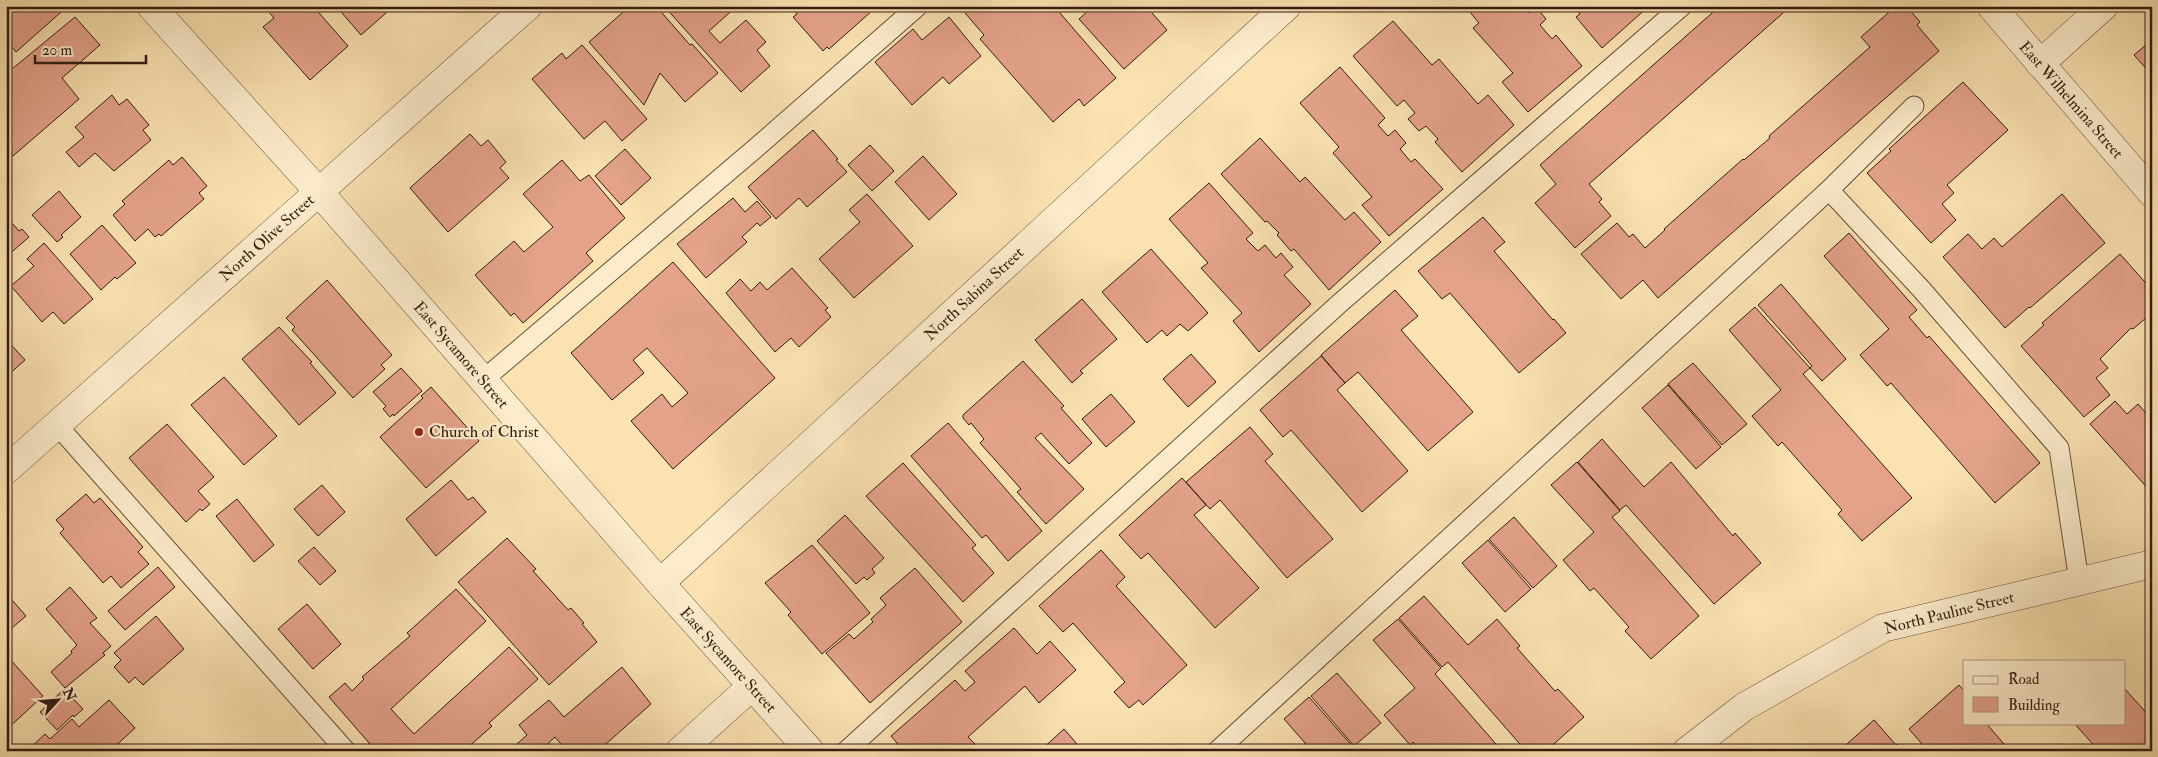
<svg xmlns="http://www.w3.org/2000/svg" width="2158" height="757" font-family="'IM FELL Double Pica',serif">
  <rect width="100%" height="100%" fill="#fae2b1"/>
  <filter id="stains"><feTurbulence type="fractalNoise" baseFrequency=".004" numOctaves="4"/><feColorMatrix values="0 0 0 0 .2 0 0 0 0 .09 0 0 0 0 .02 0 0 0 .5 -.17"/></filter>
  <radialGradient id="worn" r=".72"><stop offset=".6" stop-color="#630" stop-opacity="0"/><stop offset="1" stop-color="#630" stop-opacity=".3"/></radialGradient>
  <g fill="#e4a28b" stroke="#331b12">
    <path d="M6,6H68L16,52L6,40Z"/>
    <path d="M264,6H313L348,46L310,80L263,27L274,18Z"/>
    <path d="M336,6H394L361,35Z"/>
    <path d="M630,6H656L690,45L692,44L718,73L685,102L660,73L644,105L589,42Z"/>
    <path d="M664,6H737L709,31L720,43L746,20L766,42L757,50L770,66L741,92Z"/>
    <path d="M790,6H870L873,10L829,49L827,47L823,51L793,17L797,14Z"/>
    <path d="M959,6H1054L1116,78L1084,106L1079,99L1053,122L980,39L984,35Z"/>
    <path d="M1083,6H1146L1167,30L1124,69L1079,19L1088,11Z"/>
    <path d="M1465,6H1524L1529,13L1536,7L1546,19L1540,25L1552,39L1556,35L1582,66L1528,112L1502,82L1513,73L1473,28L1479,23Z"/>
    <path d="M1573,6H1649L1602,48L1576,17L1580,14Z"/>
    <path d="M1720,6H1791L1589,184L1602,199L1599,202L1611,216L1575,248L1535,203L1556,184L1540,165Z"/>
    <path d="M1896,6H1900L1905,12L1909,9L1920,22L1917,25L1939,51L1658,298L1643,280L1621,299L1581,254L1617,223L1629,237L1633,234L1645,248L1665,230L1664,229L1743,159L1744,160L1770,138L1769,136L1870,47L1861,37Z"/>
    <path d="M75,17L100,45L62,78L79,99L6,162V74Z"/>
    <path d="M949,17L981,56L949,84L943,77L912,105L875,62L913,29L922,40Z"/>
    <path d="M1393,21L1432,65L1439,59L1478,104L1488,95L1514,125L1462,172L1435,142L1438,139L1426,126L1419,131L1408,119L1415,113L1404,100L1397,106L1353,56Z"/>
    <path d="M2152,40V75L2134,55Z"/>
    <path d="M582,45L647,119L622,141L605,121L584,139L532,79L562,53L566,59Z"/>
    <path d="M1340,67L1385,118L1378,125L1388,136L1395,130L1406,143L1400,149L1411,162L1415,159L1443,189L1389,236L1362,205L1372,197L1333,153L1339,147L1300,103Z"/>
    <path d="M1963,82L2008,130L1947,185L1954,193L1942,204L1956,220L1931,243L1867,173L1891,151L1889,149Z"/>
    <path d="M112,95L119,105L127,99L149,125L143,130L151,140L114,171L95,153L79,167L66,152L84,137L75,127Z"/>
    <path d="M813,130L838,159L836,160L847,172L807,207L799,198L776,219L748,187Z"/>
    <path d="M470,134L481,146L488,140L506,162L500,168L509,178L448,232L410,188Z"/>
    <path d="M1260,138L1300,182L1305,177L1345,220L1354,212L1381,242L1329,290L1294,249L1291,251L1277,235L1279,233L1267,221L1265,222L1221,174Z"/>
    <path d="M870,145L894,171L872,191L848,165Z"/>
    <path d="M625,149L651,178L621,205L595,176Z"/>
    <path d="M923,156L957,194L929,220L895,182Z"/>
    <path d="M182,157L207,186L199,193L204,199L161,236L159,234L155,237L148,229L135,241L113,215L125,204L122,201L169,160L173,165Z"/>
    <path d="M562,160L580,181L589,175L625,218L586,253L593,261L523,323L514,313L511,316L475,275L514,241L524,252L553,227L523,194Z"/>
    <path d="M1209,183L1253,233L1246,239L1258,251L1265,245L1276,258L1281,253L1293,267L1284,275L1311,304L1259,352L1233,321L1242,313L1201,268L1208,263L1169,219Z"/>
    <path d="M59,191L81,217L61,235L63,237L57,242L32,215Z"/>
    <path d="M867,194L913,246L854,298L819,259L860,222L849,210Z"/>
    <path d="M2062,194L2105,243L2030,308L2029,307L2005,328L1943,257L1968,234L1982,249L1994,238L2002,247Z"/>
    <path d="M733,198L745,212L757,201L771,217L760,226L757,223L742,237L747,242L706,278L677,244Z"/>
    <path d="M6,216L19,231L22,229L29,237L6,257Z"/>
    <path d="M1483,217L1505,242L1494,251L1553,320L1554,319L1566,333L1519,373L1450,293L1442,299L1418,271Z"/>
    <path d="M102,225L136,263L117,279L115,277L101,290L70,254Z"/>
    <path d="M1849,233L1917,310L1909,317L1927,338L1929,336L2040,463L1995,503L1891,383L1887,386L1860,355L1889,329L1824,256Z"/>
    <path d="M44,243L93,299L64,324L53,312L42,322L11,286L34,266L27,259Z"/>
    <path d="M1151,249L1208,313L1188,331L1180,324L1167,336L1162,330L1147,343L1102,292Z"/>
    <path d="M2120,254L2152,290V313L2133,329L2131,328L2100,359L2108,368L2096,378L2110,395L2084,417L2021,346L2044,325L2042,323Z"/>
    <path d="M673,262L775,378L673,469L631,421L662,394L672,407L688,393L647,348L633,360L644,373L612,400L571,353Z"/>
    <path d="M792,268L828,308L825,310L831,317L799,347L791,338L775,352L726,293L740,279L751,291L760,282L767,290Z"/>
    <path d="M327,280L392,355L381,365L385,369L353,398L292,330L295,327L286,318Z"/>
    <path d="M1781,284L1846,359L1822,381L1810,368L1812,366L1758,305Z"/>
    <path d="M1395,290L1418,316L1401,330L1473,412L1428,451L1358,372L1345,383L1321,355Z"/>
    <path d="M1082,299L1117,339L1080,371L1083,373L1072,383L1035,340Z"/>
    <path d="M1755,307L1810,368L1803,374L1912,498L1862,541L1838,514L1842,510L1782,442L1778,446L1752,416L1781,390L1729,330Z"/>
    <path d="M279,327L312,362L310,363L336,393L299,425L242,359Z"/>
    <path d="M6,339L25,360L6,377Z"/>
    <path d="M1191,354L1216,382L1188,407L1163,379Z"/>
    <path d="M1321,356L1345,383L1337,390L1408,471L1362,512L1291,430L1283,437L1260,410Z"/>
    <path d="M1023,361L1064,406L1061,408L1092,443L1069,464L1041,433L1035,438L1084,489L1046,524L1017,492L1021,489L980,443L984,439L971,423L969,425L963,418V415Z"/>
    <path d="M1693,363L1747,424L1722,445L1668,384Z"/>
    <path d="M401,368L422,391L394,416L393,414L390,417L383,409L386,406L373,392Z"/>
    <path d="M224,377L277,436L244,465L191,405Z"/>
    <path d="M1668,385L1721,447L1696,469L1642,408Z"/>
    <path d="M431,387L479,441L426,488L380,437L423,398L421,396Z"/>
    <path d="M1111,394L1135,422L1106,447L1082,419Z"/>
    <path d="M2115,401L2127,414L2138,404L2146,413L2152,408V493L2090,424Z"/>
    <path d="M948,423L1042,531L1008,561L986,535L982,538L911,456Z"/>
    <path d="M167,424L214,477L198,491L210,504L202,511L200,509L186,522L129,458Z"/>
    <path d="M1250,427L1273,454L1265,461L1333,539L1287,578L1220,500L1210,509L1186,482Z"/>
    <path d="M1602,439L1644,487L1671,462L1733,536L1735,533L1761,563L1714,604L1626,505L1620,510L1578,462Z"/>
    <path d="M1577,462L1620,511L1612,517L1699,616L1651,659L1625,631L1629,627L1594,588L1590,591L1563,560L1594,532L1551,485Z"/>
    <path d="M903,463L976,545L972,548L994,573L963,602L866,496Z"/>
    <path d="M1182,478L1206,505L1194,515L1259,588L1215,628L1148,553L1141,559L1119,535Z"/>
    <path d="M451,480L468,500L473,497L486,512L436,556L406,519Z"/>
    <path d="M322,485L345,512L318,536L294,509Z"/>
    <path d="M86,494L94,503L100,498L143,547L138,552L149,564L121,588L111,576L103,583L60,533L64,529L56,520Z"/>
    <path d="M237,499L274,545L254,562L216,516Z"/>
    <path d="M845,515L884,558L872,569L875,573L867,580L864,577L856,584L817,541Z"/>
    <path d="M1514,517L1557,566L1533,588L1489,539Z"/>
    <path d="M507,538L536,569L533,571L568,610L571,608L584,623L582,624L597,642L549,685L458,582Z"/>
    <path d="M1488,540L1531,589L1505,612L1462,563Z"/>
    <path d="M812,545L870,613L822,654L788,615L791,612L765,583Z"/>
    <path d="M314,547L336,571L320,585L298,561Z"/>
    <path d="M1101,550L1125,577L1116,586L1187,665L1143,705L1139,700L1129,708L1114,692L1125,682L1073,623L1063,632L1039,606Z"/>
    <path d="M158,567L175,587L125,630L108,611Z"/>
    <path d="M915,568L962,622L870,703L826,653L849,634L854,639L873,622L871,619L886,605L880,598Z"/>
    <path d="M70,587L97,618L90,623L111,646L103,653L105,655L65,688L51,672L72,653L71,651L77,645L46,609Z"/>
    <path d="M456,589L486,621L391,709L414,734L509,647L538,679L489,723L492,726L464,751H376L329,697L345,683L352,691L364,679L362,677L410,636L407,633Z"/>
    <path d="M6,593L26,616L6,633Z"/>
    <path d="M1424,596L1468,645L1497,619L1520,646L1517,648L1555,691L1558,689L1584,717L1546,751H1526L1448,662L1442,667L1399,618Z"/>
    <path d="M307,604L341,644L313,669L278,629Z"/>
    <path d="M156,616L184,649L143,685L135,677L129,683L114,667L121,660L114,653Z"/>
    <path d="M1398,619L1441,668L1435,674L1502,751H1421L1413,742L1410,745L1384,715L1415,688L1373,640Z"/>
    <path d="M1014,628L1037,654L1050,641L1076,670L1039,703L1025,686L968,737L979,748L976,751H904L891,736L955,680L965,691L975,682L965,671Z"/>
    <path d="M8,657L43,696L6,730V658Z"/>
    <path d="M622,667L651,704L598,751H567L555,737L540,751H509L527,735L519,725L549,700L564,717Z"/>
    <path d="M1337,673L1381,723L1354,746L1311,696Z"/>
    <path d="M1959,685L1964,691V723H1986L2010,751H1928L1909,729Z"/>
    <path d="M2124,688L2152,719V751H2099L2074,723H2124Z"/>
    <path d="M64,689L83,709L74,717L73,715L57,730L40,712Z"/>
    <path d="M1309,697L1353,747L1348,751H1312L1284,719Z"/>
    <path d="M109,700L135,728L110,751H27L45,734L50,739L72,719L79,727Z"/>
    <path d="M1874,720L1896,745L1897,744L1903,751H1839Z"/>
    <path d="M1064,729L1083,751H1040Z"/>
  </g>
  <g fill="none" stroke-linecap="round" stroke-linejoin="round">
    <g stroke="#654d3a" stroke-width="21">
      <g id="service">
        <path d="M1829,190L1922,290L2059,448L2079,581"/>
        <path d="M483,380L757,147L918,6"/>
        <path d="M57,425L346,751"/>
        <path d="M846,751L1340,303L1682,6"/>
        <path d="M1217,751L1829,190L1914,106"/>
      </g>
    </g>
    <g stroke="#654d3a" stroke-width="29">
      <g id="minor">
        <path d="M1991,6L2152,193"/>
        <path d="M2040,64L2104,6"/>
        <path d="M6,470L528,6"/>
        <path d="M660,583L1287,6"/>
        <path d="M680,751L752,686"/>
        <path d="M1687,751L1744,707L1883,628L2152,564"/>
      </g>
    </g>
    <g stroke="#654d3a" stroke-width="29">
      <path id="tertiary" d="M151,6L319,192L660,583L810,751"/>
    </g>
    <use href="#service" stroke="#fceccc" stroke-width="19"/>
    <use href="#minor" stroke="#fceccc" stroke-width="28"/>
    <use href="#tertiary" stroke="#fceccc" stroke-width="28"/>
  </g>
  <circle fill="#8f2418" stroke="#fceccc" stroke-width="2" cx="419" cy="432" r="5"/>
  <g text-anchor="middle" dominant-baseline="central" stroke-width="4.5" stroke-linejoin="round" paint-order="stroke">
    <g font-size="16" fill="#331b12" stroke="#fceccc">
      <text transform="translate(2071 100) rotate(49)">East Wilhelmina Street</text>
      <text transform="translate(267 238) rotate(-42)">North Olive Street</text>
      <text transform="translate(974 294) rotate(-43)">North Sabina Street</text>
      <text transform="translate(461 355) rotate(49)">East Sycamore Street</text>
      <text transform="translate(1949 613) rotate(-14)">North Pauline Street</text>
      <text transform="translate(728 660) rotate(48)">East Sycamore Street</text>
    </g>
    <g font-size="16" fill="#331b12" stroke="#fceccc" text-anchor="start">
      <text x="429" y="432">Church of Christ</text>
    </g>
  </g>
  <rect width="2158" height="757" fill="none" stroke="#fae2b1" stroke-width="25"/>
  <rect x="8" y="8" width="2143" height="742" fill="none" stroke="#331b12" stroke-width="2.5"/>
  <rect x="12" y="12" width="2133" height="732" fill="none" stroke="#331b12"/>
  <rect x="1963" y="660" width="162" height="65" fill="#fceccc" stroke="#ac9882"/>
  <rect x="1973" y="676" width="25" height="8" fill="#fceccc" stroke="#ac9882"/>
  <text x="2008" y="684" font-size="15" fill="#331b12">Road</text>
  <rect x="1973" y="697" width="25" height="15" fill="#e4a28b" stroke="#ac9882"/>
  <text x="2008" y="710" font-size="15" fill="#331b12">Building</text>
  <g transform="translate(58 700) rotate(64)" stroke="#fceccc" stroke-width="4" paint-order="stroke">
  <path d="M0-4L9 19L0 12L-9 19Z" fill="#331b12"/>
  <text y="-8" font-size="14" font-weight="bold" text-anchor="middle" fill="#331b12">N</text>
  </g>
  <path d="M35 55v8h111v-8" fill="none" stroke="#331b12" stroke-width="2.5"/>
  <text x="42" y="55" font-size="15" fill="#331b12" stroke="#fceccc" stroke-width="4" paint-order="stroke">20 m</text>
  <rect width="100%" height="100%" filter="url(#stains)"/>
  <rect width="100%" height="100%" fill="url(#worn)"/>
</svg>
